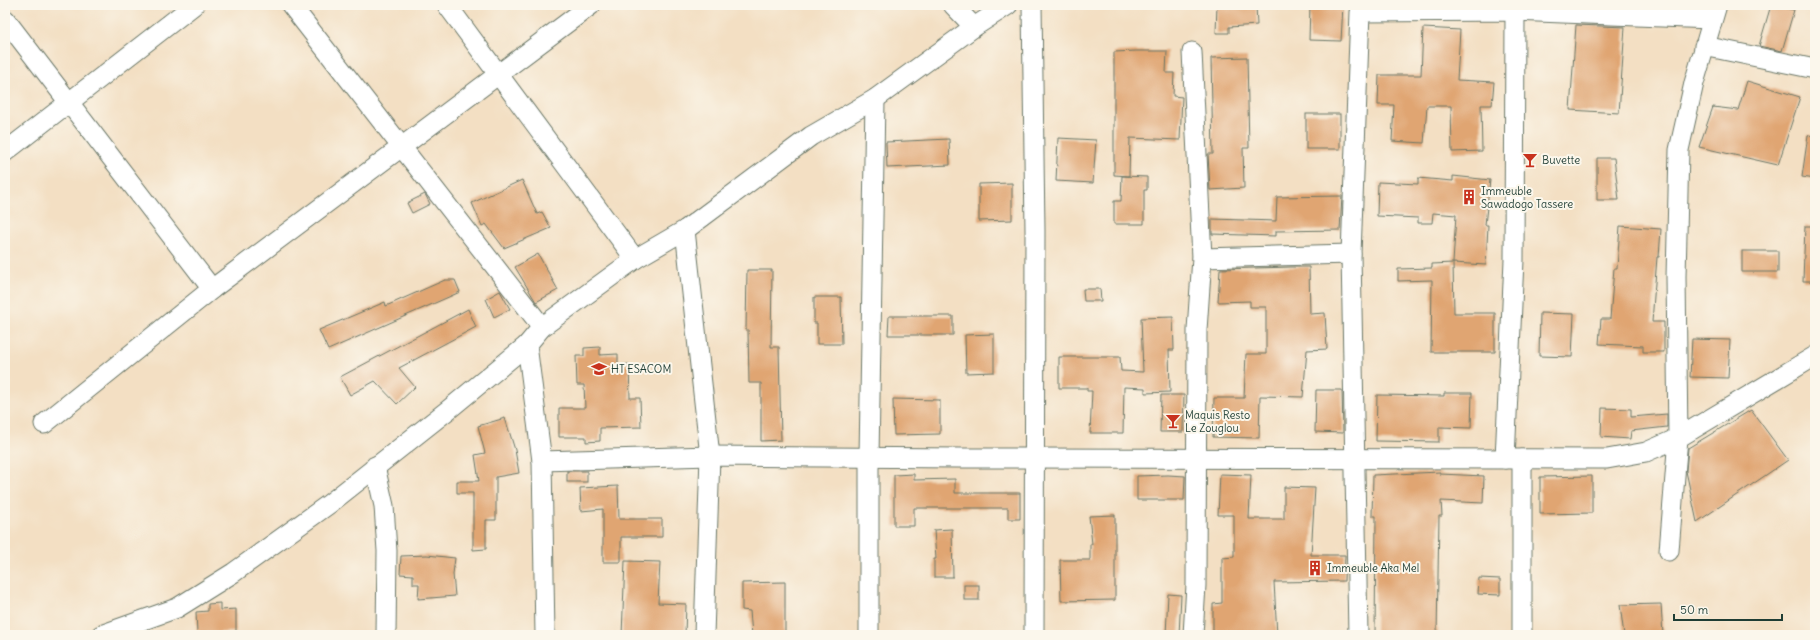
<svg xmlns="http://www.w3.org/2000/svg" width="1820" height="640" font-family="Delius,sans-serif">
  <rect width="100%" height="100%" fill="#fbf7ec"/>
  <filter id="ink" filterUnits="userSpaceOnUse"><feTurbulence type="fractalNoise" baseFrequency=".025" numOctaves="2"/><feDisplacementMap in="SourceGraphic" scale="8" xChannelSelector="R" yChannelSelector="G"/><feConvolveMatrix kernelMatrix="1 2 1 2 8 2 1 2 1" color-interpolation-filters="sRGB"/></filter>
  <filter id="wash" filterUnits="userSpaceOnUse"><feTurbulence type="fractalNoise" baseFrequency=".012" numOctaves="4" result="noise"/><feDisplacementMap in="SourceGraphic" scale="16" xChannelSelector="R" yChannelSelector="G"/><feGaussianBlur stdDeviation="0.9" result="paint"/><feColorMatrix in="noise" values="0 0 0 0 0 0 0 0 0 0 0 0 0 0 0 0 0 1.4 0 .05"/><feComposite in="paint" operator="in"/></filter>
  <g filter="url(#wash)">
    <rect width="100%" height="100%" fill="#f3dfc3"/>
    <g id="blocks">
      <g fill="#e0a572">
        <path d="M1217,5H1256L1257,25L1229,27V33H1216Z"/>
        <path d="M1310,5H1343L1341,41L1309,40Z"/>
        <path d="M1771,5L1794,10L1782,51L1759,46Z"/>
        <path d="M1576,25L1625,27L1619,113L1570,110Z"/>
        <path d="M1423,28L1460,30L1457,80L1494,82L1492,105H1481L1482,151L1452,152L1451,106H1427L1424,143L1392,141L1394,105H1378L1379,75H1421Z"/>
        <path d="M1136,51H1167L1166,73H1174L1173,96L1182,97L1180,140L1130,138L1129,176L1114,175V52Z"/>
        <path d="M1247,57L1249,148H1243L1244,188L1210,190L1208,154H1213L1211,58Z"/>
        <path d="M1747,81L1800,97L1778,165L1699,147L1713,107L1738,110Z"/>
        <rect x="1306" y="114" width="34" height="35"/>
        <path d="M1808,135L1815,136V179L1802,177Z"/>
        <path d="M1058,138L1096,140L1093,183L1056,181Z"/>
        <path d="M949,139L950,165L887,168L886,142Z"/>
        <path d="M1597,158H1614L1619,200H1597Z"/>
        <path d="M1122,176L1147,177V190H1144V224H1114V201H1121Z"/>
        <path d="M1453,176L1490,180L1485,225H1488L1486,265L1453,263L1456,215L1433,213L1432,223H1418V218L1377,216L1378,182L1418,184V178L1453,181Z"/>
        <path d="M522,180L537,214L542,212L551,228L504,248L486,224L482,226L472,203Z"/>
        <path d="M1012,183V220L979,221V184Z"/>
        <path d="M425,194L430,204L412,213L407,203Z"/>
        <path d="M1342,196L1340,230L1276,231V236L1212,234V219L1276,221L1277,197Z"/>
        <path d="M1620,226L1661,229L1659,257H1657L1652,322H1664V352H1643V346L1599,344L1601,319H1610L1614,268H1617Z"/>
        <path d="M1805,226H1815V281H1803Z"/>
        <rect x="1742" y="251" width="36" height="21"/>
        <path d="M538,254L558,290L536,302L515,267Z"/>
        <path d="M1453,263L1454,313H1495V352H1431L1432,280L1398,281V269L1432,268V264Z"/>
        <path d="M1291,267H1309L1310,314L1325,313L1327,349L1307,350L1303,397L1260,396L1259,438L1213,437L1214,398H1244L1246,354H1266V307H1250V301L1218,302L1220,269Z"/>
        <path d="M747,270H772L771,347H779L781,440L761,441V383H749L748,330H746Z"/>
        <path d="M445,280H455L460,292L328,350L319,330L385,302L386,306Z"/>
        <path d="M1083,289H1100L1101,301H1084Z"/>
        <path d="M500,291L510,309L494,317L486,299Z"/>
        <path d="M814,297H841L842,344H817V323H814Z"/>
        <path d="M468,309L476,327L399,368L415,387L397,404L375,381L350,395L340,377Z"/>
        <path d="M1540,313L1574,314L1572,357L1539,356Z"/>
        <path d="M889,316H953V335H888Z"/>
        <path d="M1173,317L1174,350H1169L1170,392L1145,393V388L1124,387L1123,433H1090L1092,391H1087V388H1059V357H1120L1121,371L1143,372L1141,318Z"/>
        <path d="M994,334V372L966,373L965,335Z"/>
        <path d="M1692,339L1730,340L1728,378L1690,377Z"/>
        <path d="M600,347V355L618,354V365L629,364L630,398H640L641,427L600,428V441L586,442V437H559V408H585L584,385H577L576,356H584V348Z"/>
        <path d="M1316,390H1342L1343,433L1315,432Z"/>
        <path d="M1444,393H1472L1471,428L1439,427V442L1376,441L1377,395L1444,396Z"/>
        <path d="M1161,395H1184L1183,432H1160Z"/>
        <path d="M893,399L940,400V434L894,435Z"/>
        <path d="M1602,408L1631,409V417L1667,414V427L1631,431L1630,439L1601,437Z"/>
        <path d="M1751,410L1788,460L1697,522L1686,471L1688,448Z"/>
        <path d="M505,418L515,450L519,473L496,477V520H486V549L473,550V493H457V481H479L475,455L485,453L478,426Z"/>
        <rect x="567" y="471" width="20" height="11"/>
        <path d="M1440,472V474L1484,476L1483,503L1441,501L1442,516H1439L1437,635H1375L1376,516H1372L1373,475Z"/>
        <path d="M914,474V480L955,479V493H1020V519H1008V508H914V526H894V475Z"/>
        <path d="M1220,474L1251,475L1249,519H1284V487L1315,488L1311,555H1345L1344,581L1274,582L1277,635H1213V604L1222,603V558L1234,557V515H1218Z"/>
        <path d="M1168,475L1185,476L1184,500H1137V476Z"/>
        <path d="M1592,476V513L1540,514V477Z"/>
        <path d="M618,486L619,519H662V537H621V562H603V509L581,511L580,488Z"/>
        <path d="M1115,515V600L1061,601L1060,560H1090V544H1092L1089,516Z"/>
        <path d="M952,529L953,577H934V559H936L934,530Z"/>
        <path d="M427,555L455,558L453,574L455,596L418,599L419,584H413V575L400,574L401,556Z"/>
        <path d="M625,561L660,562L658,603L686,604L685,635H622Z"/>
        <path d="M1479,578L1500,579V595L1478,594Z"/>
        <path d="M785,582V635H752L750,611L742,610V583Z"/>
        <rect x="964" y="585" width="15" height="15"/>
        <path d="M1168,594L1181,595L1179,635H1166Z"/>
        <path d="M220,603V610L236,609V632L197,633L196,612L208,611V604Z"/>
        <path d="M1661,604L1663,635H1624L1620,605Z"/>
      </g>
    </g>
  </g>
  <g filter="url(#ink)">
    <use href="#blocks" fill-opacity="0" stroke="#697666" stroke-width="1"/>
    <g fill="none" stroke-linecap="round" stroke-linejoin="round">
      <g stroke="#697666" stroke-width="21">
        <g id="minor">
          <path d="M291,5L542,327"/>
          <path d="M447,5L635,259"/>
          <path d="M953,5L974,27"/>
          <path d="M1032,5L1035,231L1034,635"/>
          <path d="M5,19L212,289"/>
          <path d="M1704,46L1815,69"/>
          <path d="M1192,52L1202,258L1197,330L1196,585L1193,635"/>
          <path d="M5,152L194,5"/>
          <path d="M685,230L710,456L704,635"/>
          <path d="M1202,258L1351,254"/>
          <path d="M527,345L542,461L545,635"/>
          <path d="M44,424L212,289L591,5"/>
          <path d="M1505,459L1514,260L1515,11"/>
          <path d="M542,461L710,456L960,458L1607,459L1646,452L1678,438L1815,356"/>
          <path d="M375,466L384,506L387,551L386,635"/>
          <path d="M1669,551L1678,438L1676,277L1679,150L1694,83L1717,5"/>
          <path d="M101,635L177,608L233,573L329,504L448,410L527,345L542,327L635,259L685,230L811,136L875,99L974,27L1008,5"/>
          <path d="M869,635V457L875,99"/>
          <path d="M1358,635L1351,254L1360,12L1515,11L1711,19"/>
          <path d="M1522,635V459"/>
        </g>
      </g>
      <use href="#minor" stroke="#fff" stroke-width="19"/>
    </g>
  </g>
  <defs>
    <g id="bar-bare" transform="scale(1.2)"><path d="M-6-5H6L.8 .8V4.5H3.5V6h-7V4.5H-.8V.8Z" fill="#c8321e" stroke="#fbf7ec" stroke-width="2.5" paint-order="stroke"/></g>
    <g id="building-bare" transform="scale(1.2)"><path d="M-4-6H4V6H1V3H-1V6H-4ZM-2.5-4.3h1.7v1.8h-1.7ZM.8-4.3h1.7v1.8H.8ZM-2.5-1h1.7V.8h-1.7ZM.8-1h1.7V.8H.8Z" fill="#c8321e" stroke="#fbf7ec" stroke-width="2.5" paint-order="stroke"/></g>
    <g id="university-bare" transform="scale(1.2)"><path d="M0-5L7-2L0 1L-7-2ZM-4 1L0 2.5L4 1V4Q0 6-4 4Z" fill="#c8321e" stroke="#fbf7ec" stroke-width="2.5" paint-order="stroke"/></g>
  </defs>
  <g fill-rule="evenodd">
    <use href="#bar-bare" x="1530" y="160"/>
    <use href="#building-bare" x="1469" y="197"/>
    <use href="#university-bare" x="599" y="369"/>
    <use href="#bar-bare" x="1173" y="421"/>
    <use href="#building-bare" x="1315" y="568"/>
  </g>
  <g text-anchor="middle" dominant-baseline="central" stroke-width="4" stroke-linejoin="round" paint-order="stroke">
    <g font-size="11" fill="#1f3d34" stroke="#fbf7ec" text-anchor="start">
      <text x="1542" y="160">Buvette</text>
      <text x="1481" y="191">Immeuble<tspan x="1481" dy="13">Sawadogo Tassere</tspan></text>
      <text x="611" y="369">HT ESACOM</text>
      <text x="1185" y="415">Maquis Resto<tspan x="1185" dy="13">Le Zouglou</tspan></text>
      <text x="1327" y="568">Immeuble Aka Mel</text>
    </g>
  </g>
  <rect width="1820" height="640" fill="none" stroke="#fbf7ec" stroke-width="20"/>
  <path d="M1674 614v6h108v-6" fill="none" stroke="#1f3d34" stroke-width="2"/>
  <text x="1680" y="614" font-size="12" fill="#1f3d34" stroke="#fbf7ec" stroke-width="3" paint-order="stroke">50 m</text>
</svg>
